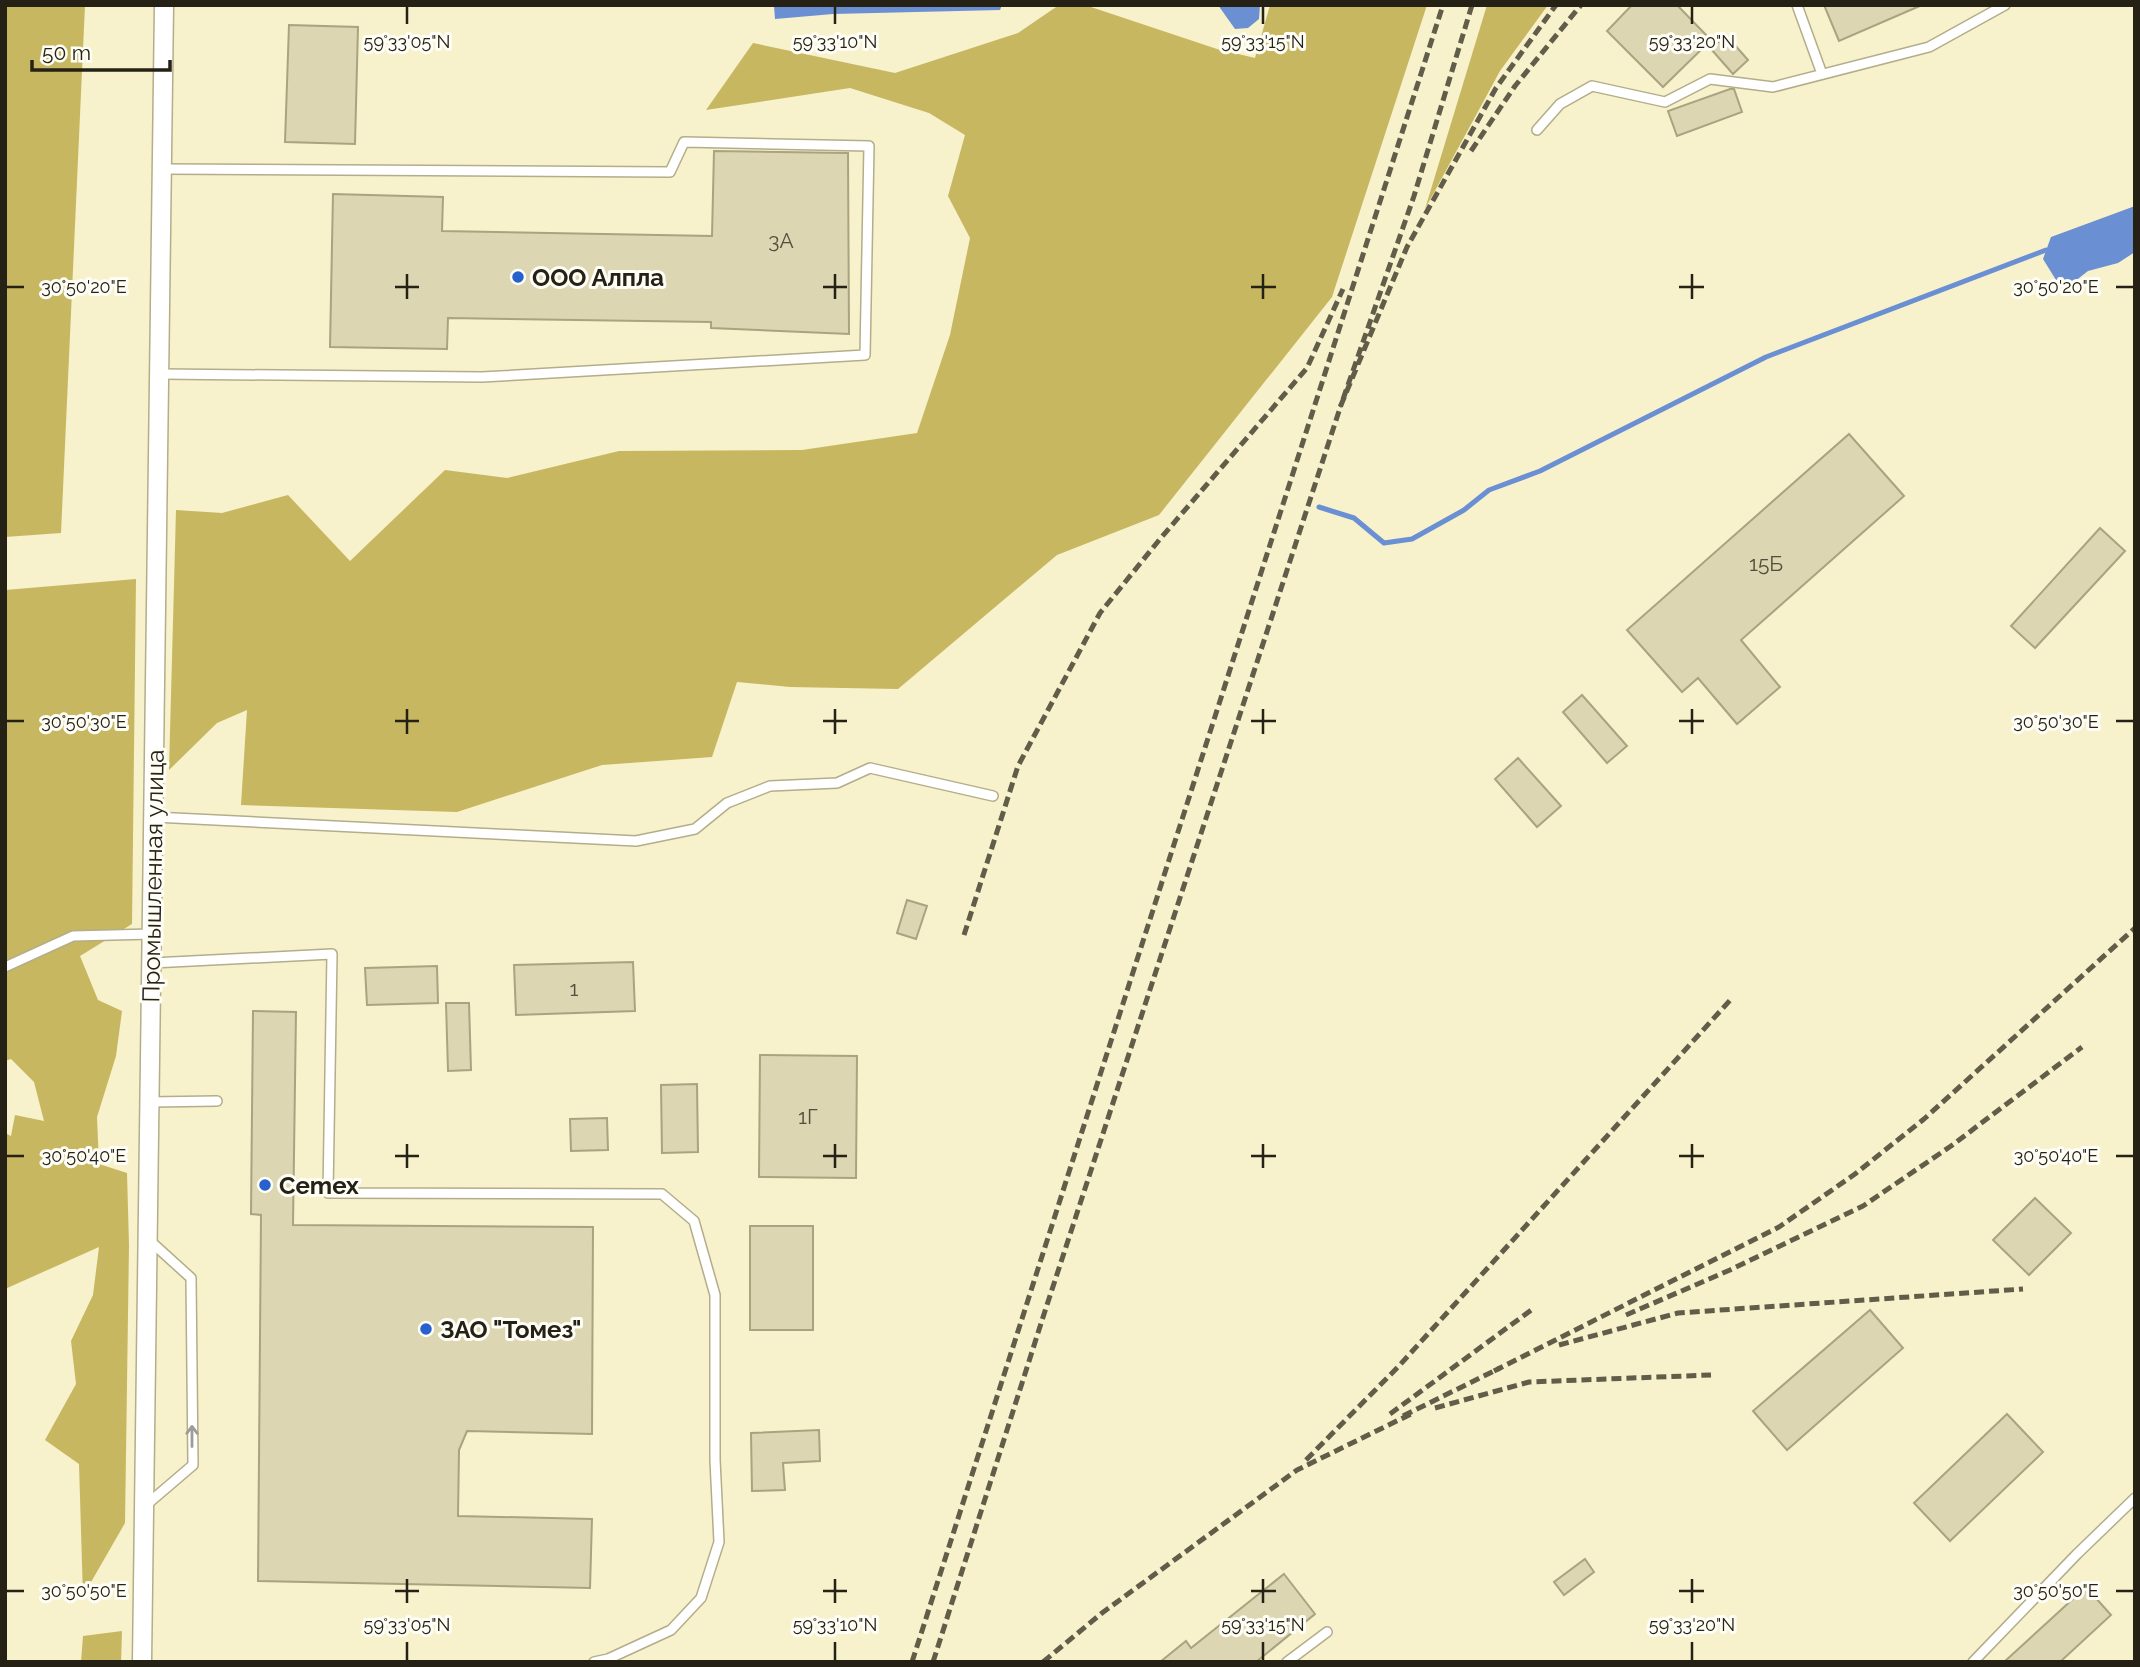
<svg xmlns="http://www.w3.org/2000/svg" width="2140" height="1667" font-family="Raleway,sans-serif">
  <rect width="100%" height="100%" fill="#f7f1cc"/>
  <g fill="#c7b760">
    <path d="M5,5H85L61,533L5,537Z"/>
    <path d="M1059,5H1085L1217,49L1255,58L1270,5H1427L1332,297L1159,515L1057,555L898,689L790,687L737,682L712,757L602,765L457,812L241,805L247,710L217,723L169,770L176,510L222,513L288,495L350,561L445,470L507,478L619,451L802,450L917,433L950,335L970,238L948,196L965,135L929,113L850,88L706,110L753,43L895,73L1018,33Z"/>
    <path d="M1487,5H1548L1500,71L1425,209Z"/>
    <path d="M136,579L132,924L80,956L98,1000L122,1011L116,1056L97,1117L99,1164L127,1173L129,1245L125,1523L83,1596L79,1464L45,1440L76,1384L71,1341L93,1295L99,1247L5,1289V1133L11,1136L15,1115L44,1121L34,1082L11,1059L5,1061V590Z"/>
    <path d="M122,1631L121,1662H81L83,1636Z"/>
  </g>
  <g fill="#6a90d3">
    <path d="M1002,5L1000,10L833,14L775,19L774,6Z"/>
    <path d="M1218,5H1260L1259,19L1248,28L1235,29Z"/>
    <path d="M2135,206V252L2118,263L2088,271L2070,285L2056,280L2043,259L2051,237Z"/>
  </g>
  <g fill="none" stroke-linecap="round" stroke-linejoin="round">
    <path stroke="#6a90d3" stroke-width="5" d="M1319,507L1354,518L1384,543L1412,539L1464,510L1489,490L1540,471L1766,357L2046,250"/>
  </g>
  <g fill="#ddd6b2" stroke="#a9a380" stroke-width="2">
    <path d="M1632,5H1677L1711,40L1663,87L1607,31Z"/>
    <path d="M1824,5H1922L1839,41Z"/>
    <path d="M289,25L358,27L355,144L285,142Z"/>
    <path d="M1726,35L1748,60L1733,74L1711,49Z"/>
    <path d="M1730,89H1734L1742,112L1677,136L1668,111Z"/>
    <path d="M714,151L848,153L849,334L711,328V322L448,318L447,349L330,347L333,194L443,197L442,231L712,236Z"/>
    <path d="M1849,434L1904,496L1741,640L1780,687L1737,724L1698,678L1682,692L1627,630Z"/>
    <path d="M2100,528L2125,551L2035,648L2011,626Z"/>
    <path d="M1582,695L1627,746L1607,763L1563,712Z"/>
    <path d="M1518,758L1561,806L1537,827L1495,779Z"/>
    <path d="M907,900L927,906L916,939L897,933Z"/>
    <path d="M633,962L635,1011L516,1015L514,965Z"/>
    <path d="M437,966L438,1003L367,1005L365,968Z"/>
    <path d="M446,1003H469L471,1070L448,1071Z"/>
    <path d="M253,1011L296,1012L293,1225L593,1227L592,1434L467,1431L459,1450L458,1516L592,1519L590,1588L258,1581L261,1215L251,1214Z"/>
    <path d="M760,1055L857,1056L856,1178L759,1177Z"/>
    <path d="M697,1084L698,1152L662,1153L661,1085Z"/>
    <path d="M607,1118L608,1150L571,1151L570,1119Z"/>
    <path d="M2035,1198L2071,1233L2029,1275L1993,1240Z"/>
    <rect x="750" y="1226" width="63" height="104"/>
    <path d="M1870,1310L1903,1348L1787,1450L1753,1411Z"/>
    <path d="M2007,1414L2043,1452L1950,1541L1914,1503Z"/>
    <path d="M819,1430L820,1461L783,1463L785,1490L752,1491L751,1433Z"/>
    <path d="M1585,1559L1594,1572L1564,1595L1554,1582Z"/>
    <path d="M1284,1574L1315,1614L1256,1662H1160L1186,1641L1191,1648Z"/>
    <path d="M2086,1587L2111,1615L2060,1662H2004Z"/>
  </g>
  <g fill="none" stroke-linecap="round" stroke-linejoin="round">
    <g stroke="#b3ad8a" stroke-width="12">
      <g id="service">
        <path d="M1797,5L1822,74"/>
        <path d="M1537,130L1560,104L1592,86L1665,102L1710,79L1773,87L1929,47L2005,5"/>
        <path d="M161,374L482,377L865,355L869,146L684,142L670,172L164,169"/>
        <path d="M154,817L636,841L695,829L727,803L770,786L837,783L870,768L993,796"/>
        <path d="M152,963L332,954L328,1193L662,1194L694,1221L715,1295V1460L719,1542L701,1598L671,1630L608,1659L594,1662"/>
        <path d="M5,967L73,936L152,934"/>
        <path d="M150,1102L217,1101"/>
        <path d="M145,1506L193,1465L191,1278L148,1239"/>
        <path d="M1287,1662L1327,1632"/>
        <path d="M1973,1662L2077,1554L2135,1498"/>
      </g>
    </g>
    <g stroke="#b3ad8a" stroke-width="21">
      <path id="minor" d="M142,1662L164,5"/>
    </g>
    <use href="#service" stroke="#fff" stroke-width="9"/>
    <use href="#minor" stroke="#fff" stroke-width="18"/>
    <g stroke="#615d49" stroke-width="5" stroke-dasharray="10 5" stroke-linecap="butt">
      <path d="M1472,5L1414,196L1341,405L1407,247L1496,88L1556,5"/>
      <path d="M1471,151L1515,86L1581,5"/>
      <path d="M964,935L1018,766L1100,613L1160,539L1307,368L1343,289"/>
      <path d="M1626,1315L1730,1270L1863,1206L1951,1146L2082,1047"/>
      <path d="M1559,1345L1678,1313L2023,1289"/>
      <path d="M1494,1371L1779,1227L1855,1174L1924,1119L2135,928"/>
      <path d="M1435,1408L1529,1382L1711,1375"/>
      <path d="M1390,1414L1534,1308"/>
      <path d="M1403,1416L1500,1368"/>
      <path d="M1306,1460L1398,1367L1733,997"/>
      <path d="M912,1662L1443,5"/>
      <path d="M933,1662L1045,1311L1341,405"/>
      <path d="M1043,1662L1102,1613L1297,1470L1411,1414"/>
    </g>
  </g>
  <defs><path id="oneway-shaft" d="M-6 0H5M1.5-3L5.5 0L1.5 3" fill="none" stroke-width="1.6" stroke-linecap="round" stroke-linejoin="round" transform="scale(1.75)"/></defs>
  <use stroke="#9d9c96" href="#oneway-shaft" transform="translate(192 1436) rotate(-90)"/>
  <path fill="none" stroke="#252215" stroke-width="2.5" d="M407,7V24M835,7V24M1263,7V24M1692,7V24M407,274V299M835,274V299M1263,274V299M1692,274V299M7,287H24M395,287H419M823,287H847M1251,287H1276M1679,287H1704M2116,287H2133M407,709V734M835,709V734M1263,709V734M1692,709V734M7,721H24M395,721H419M823,721H847M1251,721H1276M1679,721H1704M2116,721H2133M407,1144V1168M835,1144V1168M1263,1144V1168M1692,1144V1168M7,1156H24M395,1156H419M823,1156H847M1251,1156H1276M1679,1156H1704M2116,1156H2133M407,1579V1603M835,1579V1603M1263,1579V1603M1692,1579V1603M7,1591H24M395,1591H419M823,1591H847M1251,1591H1276M1679,1591H1704M2116,1591H2133M407,1642V1660M835,1642V1660M1263,1642V1660M1692,1642V1660"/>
  <g fill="#2661ce" stroke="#fefdf6" stroke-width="2.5">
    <circle cx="518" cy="277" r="7"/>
    <circle cx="265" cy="1185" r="7"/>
    <circle cx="426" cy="1329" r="7"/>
  </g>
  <g text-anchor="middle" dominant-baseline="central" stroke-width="6" stroke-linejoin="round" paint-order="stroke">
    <g font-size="21" fill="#534f3c">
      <text x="781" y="240">3А</text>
      <text x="1766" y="563">15Б</text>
      <text x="574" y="988">1</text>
      <text x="808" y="1116">1Г</text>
    </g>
    <g font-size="24" font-weight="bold" fill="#252215" stroke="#fefdf6" text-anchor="start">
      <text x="532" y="277">ООО Алпла</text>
      <text x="279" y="1185">Cemex</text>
      <text x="440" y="1329">ЗАО "Томез"</text>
    </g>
    <g font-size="24" fill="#252215" stroke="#fefdf6">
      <text transform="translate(153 876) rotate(-89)">Промышленная улица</text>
    </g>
  </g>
  <g font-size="18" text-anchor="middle" fill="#252215" stroke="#fefdf6" stroke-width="6" stroke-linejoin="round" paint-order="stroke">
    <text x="407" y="48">59°33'05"N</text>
    <text x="835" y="48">59°33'10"N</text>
    <text x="1263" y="48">59°33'15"N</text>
    <text x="1692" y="48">59°33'20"N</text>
    <text x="2056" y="293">30°50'20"E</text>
    <text x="84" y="293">30°50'20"E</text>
    <text x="2056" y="728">30°50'30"E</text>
    <text x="84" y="728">30°50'30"E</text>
    <text x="2056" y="1162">30°50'40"E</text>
    <text x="84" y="1162">30°50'40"E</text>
    <text x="84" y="1597">30°50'50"E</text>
    <text x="2056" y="1597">30°50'50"E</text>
    <text x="407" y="1631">59°33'05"N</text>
    <text x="835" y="1631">59°33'10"N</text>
    <text x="1263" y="1631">59°33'15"N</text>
    <text x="1692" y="1631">59°33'20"N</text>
  </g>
  <rect width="2140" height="1667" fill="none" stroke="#252215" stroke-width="14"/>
  <path d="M32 60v10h138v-10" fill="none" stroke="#252215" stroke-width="3.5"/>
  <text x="42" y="60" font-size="21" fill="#252215" stroke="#fefdf6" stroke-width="5" paint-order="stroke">50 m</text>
</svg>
